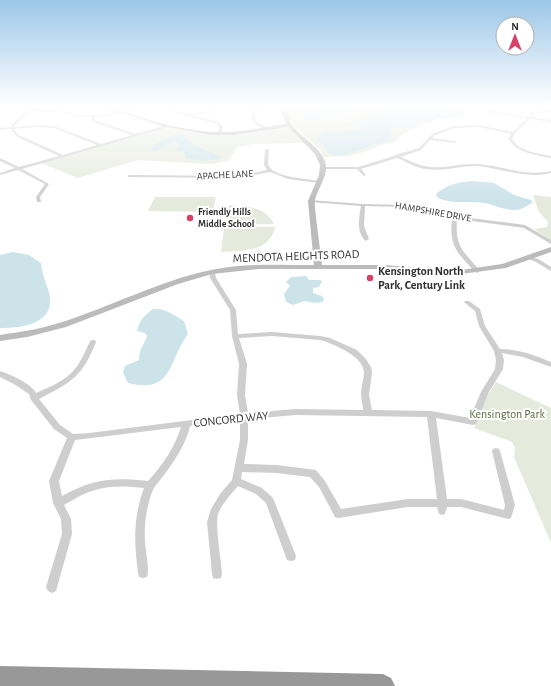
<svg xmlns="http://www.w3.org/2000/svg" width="551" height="686" font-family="'Alegreya Sans',sans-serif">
  <rect width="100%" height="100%" fill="#fff"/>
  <g fill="#e6eadd">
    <path d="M293,106H458L462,109L466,116L437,119L406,132L394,142L380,145L368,151L349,156L324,157L320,150L287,118L288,110Z"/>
    <path d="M167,127L207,135H239L288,127L304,143L253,144L238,147L228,161L211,164L138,160L78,178L41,163Z"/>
    <path d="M533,195L551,197V240L534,229L547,227L548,222L539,212Z"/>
    <path d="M155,197H216L213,212L148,211Z"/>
    <path d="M229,205C247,207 265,206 274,224H229L226,222Z"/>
    <path d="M229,227H275C270,252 242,251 221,252L224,229Z"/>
    <path d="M496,382L551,408V543L514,457L515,448L512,442L474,428L488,395Z"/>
  </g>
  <g fill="#cbe3e9">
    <path d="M317,106H370C359,116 340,113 327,116C319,118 313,121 304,121L305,115L319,111L321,107Z"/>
    <path d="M391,106H452L461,113L456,117L430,118L411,127L394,128L390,130V142C386,142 381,143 377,144C364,147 347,157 334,155C326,153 323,143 317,140L319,134L327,132L360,130L361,128L359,125H345C352,120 360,120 367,117L363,115L376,114L392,107Z"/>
    <path d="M177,134L183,135L196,146L223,157C211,162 198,161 186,158L184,152L177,151L176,149L180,144L175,141L157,151L150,150L162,140Z"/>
    <path d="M474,181L494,183L514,195L531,200L533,202C528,206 522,209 516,210C506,211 495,205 485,203C472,201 446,205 436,196L437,193C448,184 459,182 474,181Z"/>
    <path d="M13,252L29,255L41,263C42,278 49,286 50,299C52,325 19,328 0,328V255Z"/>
    <path d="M306,276L309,280H319L322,281L319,287L313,288V293L322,296L324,299L323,302L315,303L305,301L293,305L286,302L284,294L290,286L286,282L291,277Z"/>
    <path d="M153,309C165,308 174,315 184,321L188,334C167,362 174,394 128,383L123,372L125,366L139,360C139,348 144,346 147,336L145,333L137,331C139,320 145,315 153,309Z"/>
  </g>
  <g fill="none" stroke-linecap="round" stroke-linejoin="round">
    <path stroke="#cbe3e9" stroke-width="1" d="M356,112L360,114"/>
    <g fill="#cecece" fill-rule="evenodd">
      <path d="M145,106H149L107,116L95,117V120L135,134L167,125L168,127L22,169L49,184L40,197L41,202H37L36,197L45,184L18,170L0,175V173L15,168L0,161V158L19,167L59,156L17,137L11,129L0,130V128L11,127L15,121L33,107H35L34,109L59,110L81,115H94L107,114ZM32,111L59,112L81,117H92L91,119L93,122L132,135L101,144L54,126L36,125L14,127L17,123ZM36,127L54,128L97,145L63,155L19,135L14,129Z"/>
      <path d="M152,106H156L188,114L214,110L213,112L192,115L219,122L223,126L222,134L220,135L218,134L219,126L217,124Z"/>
      <path d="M260,106H263L256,112L255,120L258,123L268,128V130C262,129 256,125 251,120L252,112Z"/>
      <path d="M266,106H277L287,107L285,108Z"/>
      <path d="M477,106H481L498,112L529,117L533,111L551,110V112L535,113L532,117L551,120V122L531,119L516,132L512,139C520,152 537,153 551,156V158C535,155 518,153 508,139L511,134L479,127L454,128L434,136L432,138L455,141L456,143L430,140L421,150L401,157C409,160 416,164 424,166C441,170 458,163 476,164C502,165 523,177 551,171V173C525,179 504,169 478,166C461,165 443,172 426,169C416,168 407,162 397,158L361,169L366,175L364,176L357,169H323L321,168L323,167H358L394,156L395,155L419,148L432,134L453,126L479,125L512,132L527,118L496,114Z"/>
      <path d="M267,149L269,150C269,155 267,162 269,166C273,177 308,179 319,181L321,182L319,183L288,179L270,172L239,178L129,177L127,176L129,175L239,176L267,170L264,165L265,150Z"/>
      <path d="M309,200L363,204L405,205L438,214L525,225L551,240V244L524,228L457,219C455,248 463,250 480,271L477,273L475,272C457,252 449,247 452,218L438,216L405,207L365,206L364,226L369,239L366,241C356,234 359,217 361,206L311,202H309Z"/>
      <path d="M528,255L540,260L551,267V271L536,262L526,258L525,257Z"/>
      <path d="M212,270L215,272L216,278L236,310L238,334L272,332L320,336L330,338L357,350L366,359L371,367L372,373L369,395L372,410L431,411L470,418L481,392L495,369L496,360L494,351L479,326L475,311L465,303L464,302L465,301H469L480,309L485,326L500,349C518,349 535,355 551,362V367L523,357L502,353L504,360L503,369L489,392L476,424L473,425L436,418L447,499H461L504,510L505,505L492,451L493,449L496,448L499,449L500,451L515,505L511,518L508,519L461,507H447L445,514L442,515L439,514L437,507H408L338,518L335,517L319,487L310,477L277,473L242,472L241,479L262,488L273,498L296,556L295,560L291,561L287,560L266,503L256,494L238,486C231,494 222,504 218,514C215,527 221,559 222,574L221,578L217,579L213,578L212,574L207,522L211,509L220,494L232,480L240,440V420L190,426C187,442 174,462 164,475C158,483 153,487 150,498C146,512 144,526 145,540C145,550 150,569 147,577L143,578L139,577L138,573C134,542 133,518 144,488C127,486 108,485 92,491C82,494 73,500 64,505L71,519L72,534L56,591L52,593L48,591L46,587L62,534L61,519L53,503L49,481L67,438L54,429L31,400L29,394L14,384L0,377V371C10,374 32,384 36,393C52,386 70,379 79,363C84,356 86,348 91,340H95L96,342C82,377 72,382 39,399L60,425L73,434L89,433L240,414L237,395L239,364L232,336L230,310L210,278L209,272ZM272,336L320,340C334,344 363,356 364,372C364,379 361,387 361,394C361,399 363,405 363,410L296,409L248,413L245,395L247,364L239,338ZM296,415L427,417L437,499H408L341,509L325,481L316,470L277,465L244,464L248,440V419ZM181,427C175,447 162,466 148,481C112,477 93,479 62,496L59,481L75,440Z"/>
    </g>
    <path fill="#bbb" fill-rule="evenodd" d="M100,106H105C144,118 184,133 225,132C246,132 266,126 286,124L282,113L284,106H288C283,131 314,138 324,159C331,174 318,186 315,200C314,205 316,213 316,218C318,234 320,249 322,265H386L424,269L461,270L502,264L551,247V252L506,268L461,274L424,273L386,269H259L212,274L178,284L66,327L27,337L0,341V335C20,332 40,329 59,323C111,307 158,281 211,270C244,263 280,265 314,265L308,201L319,175L320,165L315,154L288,127L234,135H210L162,126Z"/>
    <path fill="#989898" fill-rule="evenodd" d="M0,666L383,674L391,678L395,686H0Z"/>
  </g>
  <linearGradient id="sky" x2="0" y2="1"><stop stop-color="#9cc7e8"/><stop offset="0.52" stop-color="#fff"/><stop offset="1" stop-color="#fff" stop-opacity="0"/></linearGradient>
  <rect width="551" height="202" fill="url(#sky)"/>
  <g fill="#da4167" stroke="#fff" stroke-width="1.5">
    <circle cx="190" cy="218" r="4"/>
    <circle cx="370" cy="278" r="4"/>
  </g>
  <g text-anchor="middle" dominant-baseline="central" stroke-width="4" stroke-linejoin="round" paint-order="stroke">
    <g font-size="10" fill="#313131" stroke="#fff">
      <text transform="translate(225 175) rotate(-3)">APACHE LANE</text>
      <text transform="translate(433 212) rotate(10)">HAMPSHIRE DRIVE</text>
    </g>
    <g font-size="10" font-weight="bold" fill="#313131" stroke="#fff" text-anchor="start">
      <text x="198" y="212">Friendly Hills<tspan x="198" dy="12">Middle School</tspan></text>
    </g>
    <g font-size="12" fill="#313131" stroke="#fff">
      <text transform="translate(296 256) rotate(-2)">MENDOTA HEIGHTS ROAD</text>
      <text transform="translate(231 419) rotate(-6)">CONCORD WAY</text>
    </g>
    <g font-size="12" font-weight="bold" fill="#313131" stroke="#fff" text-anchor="start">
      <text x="378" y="271">Kensington North<tspan x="378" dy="14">Park, Century Link</tspan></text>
    </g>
    <g font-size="12" fill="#5c6a41" stroke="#fff">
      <text x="507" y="414">Kensington Park</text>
    </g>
  </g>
  <g transform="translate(515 36)"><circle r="19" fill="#ffffff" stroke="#adadad"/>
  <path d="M0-3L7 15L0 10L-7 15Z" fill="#da4167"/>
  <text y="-6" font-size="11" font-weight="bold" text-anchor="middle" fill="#313131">N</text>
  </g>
</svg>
